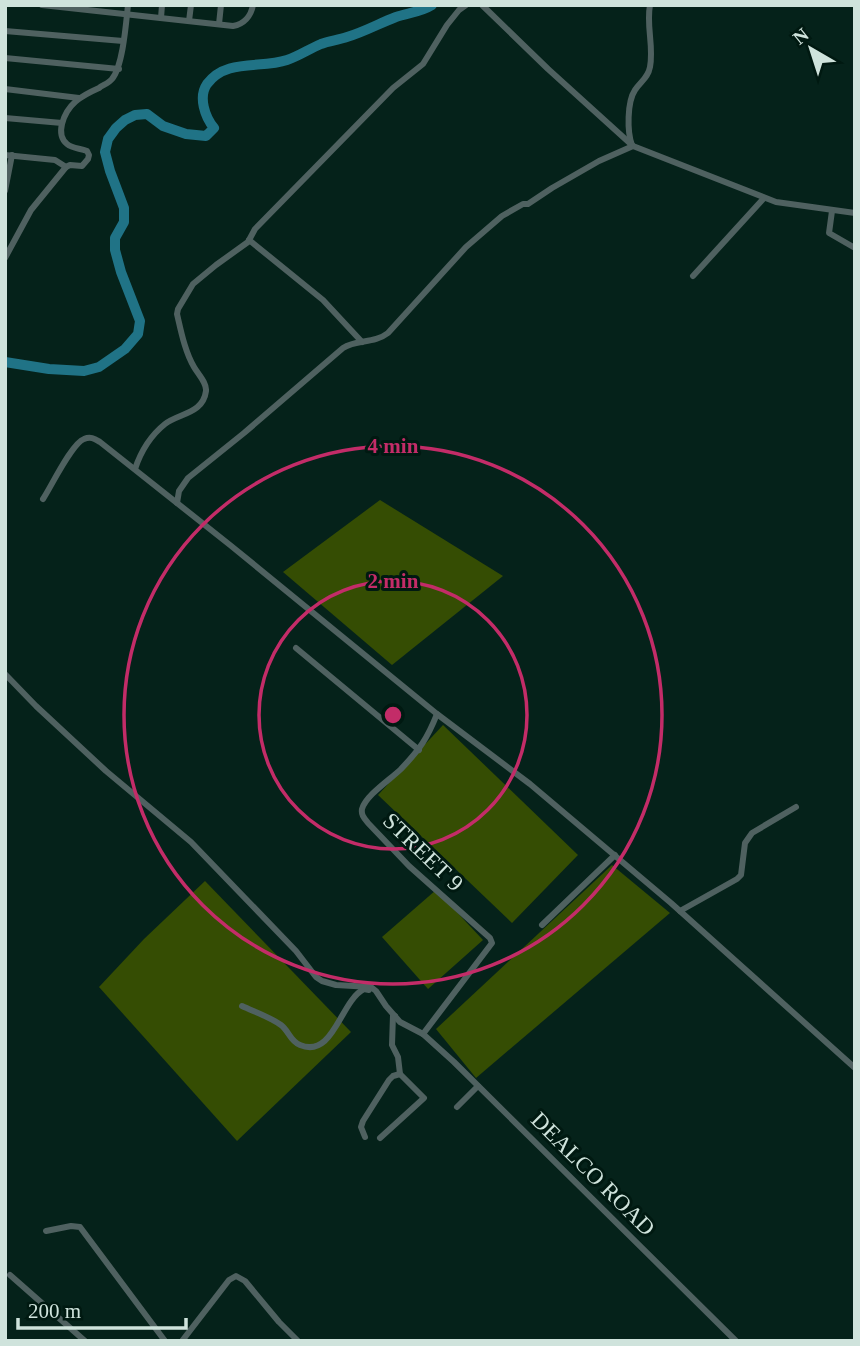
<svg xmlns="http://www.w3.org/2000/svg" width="860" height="1346" font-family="Georgia,serif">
  <rect width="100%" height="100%" fill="#05221a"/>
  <g fill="#354d03">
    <path d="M380,500L503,576L392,665L283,572Z"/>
    <path d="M443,725L578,855L512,923L378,795Z"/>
    <path d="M612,865L670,913L476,1078L436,1029Z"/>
    <path d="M205,881L351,1032L237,1141L99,987L144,939Z"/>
    <path d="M436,890L483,940L428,989L382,937Z"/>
  </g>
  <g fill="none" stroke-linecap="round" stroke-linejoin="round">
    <path stroke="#207386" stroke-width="10" d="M5,362L49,369L84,371L99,367L125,349L138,334L140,321L121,272L115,250V238L124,222V208L110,171L105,152L108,139L116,128L125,120L135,115L147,114L163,126L186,134L206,136L214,128C205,117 198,97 207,84C226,58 261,69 287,60C299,56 309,49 321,44C329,41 338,40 347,37C364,32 380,23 396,17C408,13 421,12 432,5"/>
    <g stroke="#4f6160" stroke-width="6">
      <path d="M42,5L233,26C244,24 251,16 253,5"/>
      <path d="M482,5L548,69L633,146L776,202L855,213"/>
      <path d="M161,18L162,5"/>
      <path d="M189,21L191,5"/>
      <path d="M219,24L221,5"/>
      <path d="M5,31L123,41"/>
      <path d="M5,58L119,69"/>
      <path d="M5,89L79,98"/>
      <path d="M5,118L62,123"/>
      <path d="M632,145C627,132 627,102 635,90C641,81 648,78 650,67C654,46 646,26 650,5"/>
      <path d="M5,155L55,160L66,167L70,165L82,166L88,159L89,155L87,151C80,148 73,149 67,144C61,139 60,132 62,124C67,104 81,96 99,88C103,85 109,83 112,79C123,66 126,23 128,5"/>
      <path d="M5,191L12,155"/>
      <path d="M832,211L829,233L855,248"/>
      <path d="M249,240L323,300L362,342"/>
      <path d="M5,258L31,210L66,167"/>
      <path d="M693,276L764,198"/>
      <path d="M135,469C141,451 150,436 165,424C179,413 203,414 206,391C207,383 198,374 194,367C185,352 181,331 177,314L178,309L193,284L216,265L248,242L255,229L393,88L423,64L447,25L459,10L466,5"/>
      <path d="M43,499C51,487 72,443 84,439C91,436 95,439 100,442L230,545L437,714L530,784L671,903L855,1068"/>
      <path d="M177,503L179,491L188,478L244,433L343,348C357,339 374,344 388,333L466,247L502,216L523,204H528L552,188L599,161L633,146"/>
      <path d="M296,648L419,750"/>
      <path d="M5,674L36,706L106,771L191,842L296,951L316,977L322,981L336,985L371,987L376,991L386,1006L400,1022L423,1034L454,1062L736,1341"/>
      <path d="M680,911L737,879L741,875L745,843L752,833L796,807"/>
      <path d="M542,925L615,855"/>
      <path d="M242,1006C255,1012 270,1017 281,1025C289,1031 290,1041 300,1045C334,1059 340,1001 364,989L369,990"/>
      <path d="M423,1034L492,943L490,938L409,866L368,823C364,818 361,815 362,809C366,795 391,779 401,769C420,749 427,739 437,714"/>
      <path d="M457,1107L478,1086"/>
      <path d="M365,1137L361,1127L363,1121L389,1080L393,1076L400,1074"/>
      <path d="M380,1138L424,1098L400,1074L398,1057L392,1045L393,1015L395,1016"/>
      <path d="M46,1231L71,1226L80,1227L165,1341"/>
      <path d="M10,1275L85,1341"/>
      <path d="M182,1341L229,1280L236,1276L245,1281L279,1322L298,1341"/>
    </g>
  </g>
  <g fill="none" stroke="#c32c68" stroke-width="3.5">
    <circle cx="393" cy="715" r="134"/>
    <circle cx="393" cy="715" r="269"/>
  </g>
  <g text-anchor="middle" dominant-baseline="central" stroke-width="6" stroke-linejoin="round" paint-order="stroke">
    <g font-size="23" fill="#cfe3dc" stroke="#001911">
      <text transform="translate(423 852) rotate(44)">STREET 9</text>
      <text transform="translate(593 1174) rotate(45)">DEALCO ROAD</text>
    </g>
  </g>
  <circle cx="393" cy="715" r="10" fill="#c32c68" stroke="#001911" stroke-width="3.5"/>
  <g font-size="21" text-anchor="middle" font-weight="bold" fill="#c32c68" stroke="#001911" stroke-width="6" stroke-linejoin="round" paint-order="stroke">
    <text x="393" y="453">4 min</text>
    <text x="393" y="588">2 min</text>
  </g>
  <rect width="860" height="1346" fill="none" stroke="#cfe3dc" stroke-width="14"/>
  <g transform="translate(811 49) rotate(321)" stroke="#001911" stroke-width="5" paint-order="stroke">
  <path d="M0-5L12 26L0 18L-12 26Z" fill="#cfe3dc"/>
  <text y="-10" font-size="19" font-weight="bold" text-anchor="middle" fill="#cfe3dc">N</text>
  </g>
  <path d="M18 1318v10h168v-10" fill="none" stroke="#cfe3dc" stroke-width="3.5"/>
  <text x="28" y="1318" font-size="21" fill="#cfe3dc" stroke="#001911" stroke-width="5" paint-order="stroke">200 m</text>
</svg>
